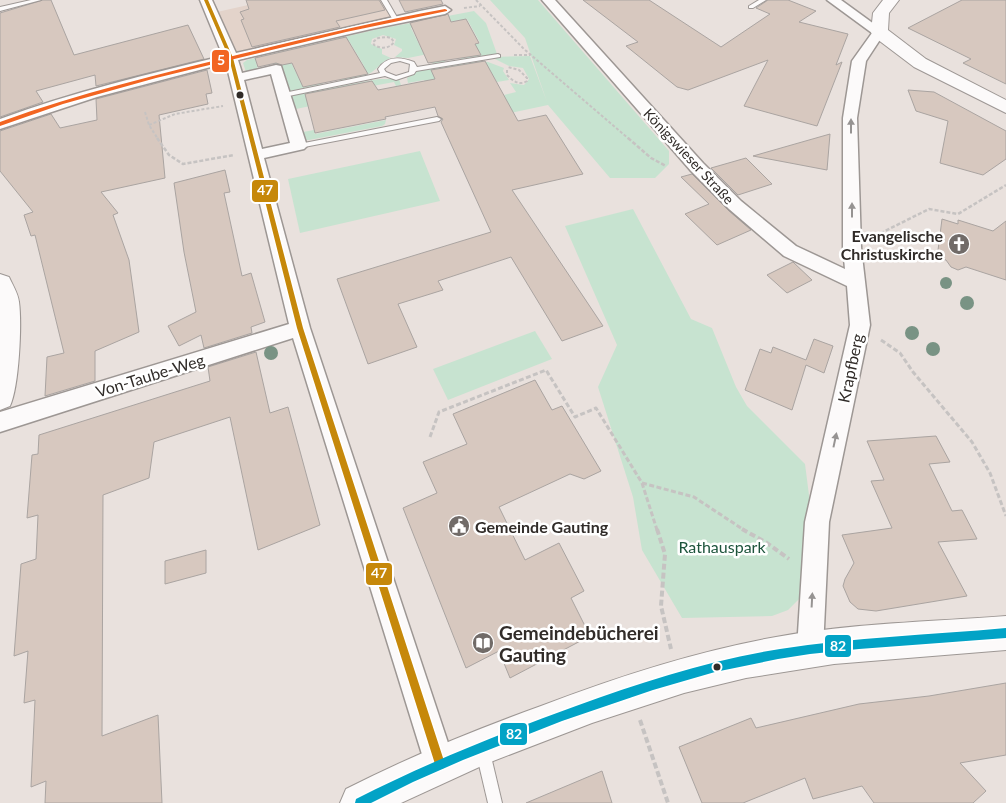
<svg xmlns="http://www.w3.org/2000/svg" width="1006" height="803" font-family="Lato,sans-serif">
  <rect width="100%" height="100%" fill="#e9e1dd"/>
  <path fill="#e3d3ca" d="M271,0H382L394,18L233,54L217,12Z"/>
  <g fill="#c7e3d0">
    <path d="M490,0H538L669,151V164L655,178H610L548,105L482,119L505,97L504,95L516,92L510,83L524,85L529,79L523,68L509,66L491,57L530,56L547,102L525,38Z"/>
    <path d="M474,11L486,23L497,54L461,59L455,47L480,43L467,19L411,28L423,52L439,50L445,62L433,64L428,54L408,58L395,57L402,51V49L394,45L396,39L383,35L372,39L371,44L382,49V54L391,58C382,61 379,67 372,72C363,78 351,79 340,81L336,73L364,66L349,41L288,56L300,81L319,77L323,84L290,91L281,64L274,66L272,59L256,62L258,70L246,72L243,63L247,60L374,30Z"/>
    <path d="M477,61L488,62L504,68L503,71L509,80L497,82L491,72L426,84L424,80L408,83L407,78L417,71Z"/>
    <path d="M379,79H399L401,85L396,86L394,82L362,88L364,95L291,110L290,95Z"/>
    <path d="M386,120L385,124L382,126L309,140H305L294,123L300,122L303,132L314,130L315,134Z"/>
    <path d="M420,151L440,201L300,233L288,179Z"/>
    <path d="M633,209L691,319L712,328L736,387L747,406L805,464L810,503L802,596L788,610L772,616L682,618L642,550L633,497L598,387L617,345L565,226Z"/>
    <path d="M535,331L552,359L448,400L433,369Z"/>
  </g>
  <g fill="#d7c8bf" stroke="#aaa4a1">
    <path d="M43,0H51L74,55L188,25L204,59L96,86L95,75L36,91L43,102L0,117V13Z"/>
    <path d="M246,0H379L385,10L336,21L340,27L252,47L241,20L244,19L240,12L249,9Z"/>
    <path d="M399,0H441L443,4L405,12Z"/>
    <path d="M583,0H649L721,47L770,14L756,8L768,0H788L816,11L799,22L848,34L836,65L842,62L817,126L744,106L768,60L688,90L677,87L626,46L638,42Z"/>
    <path d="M962,0H1006V84L963,63L971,59L908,28Z"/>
    <path d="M448,14L451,22L466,19L479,43L475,44L481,55L428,63L410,23Z"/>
    <path d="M346,37L368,74L303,87L292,63L282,65L276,63L258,67L255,58Z"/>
    <path d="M485,61L518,121L546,115L583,174L512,190L603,326L562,341L511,257L438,281L443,290L398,304L417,347L368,364L337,279L491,232L441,122L443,119L438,116L435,107L385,117L386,119L315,133L305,94L372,81L378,90L435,79L431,70Z"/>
    <path d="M207,70L212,93L206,94L208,104L159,115L165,178L101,192L118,213L113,215L129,260L139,332L95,351V381L45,396L47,357L64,353L35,235L31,236L24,215L33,212L0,171V131L51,114L60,128L97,120L96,99Z"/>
    <path d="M908,90L934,92L1006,131V159L983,175L940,163L948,121L916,111Z"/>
    <path d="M830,134L827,170L753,156Z"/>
    <path d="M746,158L772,184L738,195L711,168Z"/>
    <path d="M225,170L230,192L224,193L242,276L251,273L265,322L251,327L252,333L204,348L201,335L179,346L168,326L196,312L184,252L174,183Z"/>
    <path d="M692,174L728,210L751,230L717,245L685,214L709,204L681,177Z"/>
    <path d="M942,219L958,224V220L993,231L1006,221V280L966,267L958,270L951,267L946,260L937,258Z"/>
    <path d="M793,262L812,280L787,293L767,275Z"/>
    <path d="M814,339L833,346L824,373L806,365L792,410L745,390L760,349L771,353L773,347L806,360Z"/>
    <path d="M256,352L270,413L288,407L320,525L258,550L230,417L154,442L149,478L103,495L102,736L158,715L162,803H45L46,781L31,787L35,700L24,703L28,651L14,656L21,564L36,559L38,515L27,518L32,455L38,454L39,435L210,381L208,367Z"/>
    <path d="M535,380L552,410L562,406L601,471L584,479L570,474L499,507L525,560L559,543L584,591L571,598L590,636L510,678L499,651L466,668L403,508L437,493L423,462L467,444L453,414Z"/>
    <path d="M936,436L950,462L929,464L952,511L962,510L977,539L938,542L967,596L876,611L858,609L850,602L843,586L845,579L854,563L842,535L892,528L871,481L884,480L867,441Z"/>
    <path d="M206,550V573L165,584V561Z"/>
    <path d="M1006,683V755L960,763L986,791L973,803H874L862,786L813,799L805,778L743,803H702L679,747L751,718L756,728L859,704L929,696Z"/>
    <path d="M602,771L612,803H526Z"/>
  </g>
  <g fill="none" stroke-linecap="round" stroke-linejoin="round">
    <g stroke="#9d9794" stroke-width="2">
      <g id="lane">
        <path d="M31,0H41L0,11V7Z"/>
        <path d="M381,0H387L398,19L397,20H393Z"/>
        <path d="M759,0H766L753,8H749V6Z"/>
        <path d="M498,54L500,55V57L416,71L414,74L396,80L385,76L284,97L281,95L284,93L380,73L378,69C387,55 401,57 414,62L417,67ZM400,61L410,64L409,72L396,76L386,72L384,69L391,63Z"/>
        <path d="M437,117L441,119L439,121L299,148L295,146L299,144Z"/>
        <path d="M483,745L488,747L490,752L502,803H488L476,752L478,747Z"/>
      </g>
    </g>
    <g stroke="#9d9794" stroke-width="3">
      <g id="street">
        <path d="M200,0H212L236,53L420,11L445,6L451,10L445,14L371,29L238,60L242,73L276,65L281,66L307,146L304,149L264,158L310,328L455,764L450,774L440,779L430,774L425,764L293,338L0,432V412L289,324L226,63L97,97L0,129V119C73,92 148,74 223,56ZM271,74L290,143L262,149L244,80Z"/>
        <path d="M542,0H555L703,163L741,201L796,246L845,269L843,247V118L852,61L872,33L827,0H841L885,32L866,61L857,118L861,247L870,325L829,522L823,649L819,658L810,662L801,658L797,649L805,522L850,325L847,286L784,256L729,209L691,171Z"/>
      </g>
    </g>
    <g stroke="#9d9794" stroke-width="2">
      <g id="secondary">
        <path d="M883,0H899L889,13L888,30L926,59L1006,100V113L914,67L873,36L871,32L873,13Z"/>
        <path d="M0,274L9,277C12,284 18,293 19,302C22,324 19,387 10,406L0,410Z"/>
        <path d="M1006,616V650L834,664L746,678L684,693L592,723L488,763L401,803H340L346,789C409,757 474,730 541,706C617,677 696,651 776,637C852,623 930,622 1006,616Z"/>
      </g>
    </g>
    <g stroke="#c6c3c2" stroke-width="2" stroke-dasharray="3 2" stroke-linecap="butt">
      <path d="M476,0L524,49L629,139"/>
      <path d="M464,8L480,6"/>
      <path d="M387,37L391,38L394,42C389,49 381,49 374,45L373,42L378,38Z"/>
      <path d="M514,55H530"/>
      <path d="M507,70V75C513,81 519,86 527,81V78L519,70L508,67"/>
      <path d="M145,112L149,125L158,139"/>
      <path d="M149,125L175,114L223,106"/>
    </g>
    <g stroke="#c6c3c2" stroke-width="2.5" stroke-dasharray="4 2" stroke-linecap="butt">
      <path d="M157,138L169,155L183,164L234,155"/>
      <path d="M628,138L651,158L666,166"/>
      <path d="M875,236L929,209L958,214L1006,185"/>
    </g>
    <g stroke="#c6c3c2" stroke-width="3" stroke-dasharray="5 2.5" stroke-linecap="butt">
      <path d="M881,340L900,353L913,372L972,442L990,473L1006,516"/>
      <path d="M430,437L439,412L546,370L575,417L596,408L642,483L657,530"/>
      <path d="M642,483L694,497L744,530"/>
    </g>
    <g stroke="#c6c3c2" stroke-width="4" stroke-dasharray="6 3" stroke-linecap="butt">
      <path d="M657,529L665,554L661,606L671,649"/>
      <path d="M742,529L767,543L789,559"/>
      <path d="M640,720L668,803"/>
    </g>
    <use href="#lane" fill="#fcfafa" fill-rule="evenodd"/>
    <use href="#street" fill="#fcfafa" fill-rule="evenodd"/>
    <use href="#secondary" fill="#fcfafa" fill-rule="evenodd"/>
    <g stroke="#fff" stroke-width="3">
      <path id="bus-1" d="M204,0H208L233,58L303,328L445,764L444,768L440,769L436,768L435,764L297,328L229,58Z"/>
    </g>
    <g stroke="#fff" stroke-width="3">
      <path id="bus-2" d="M445,9L447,10V11L346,32L156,78L63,104L0,126V122C79,93 160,74 241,54C309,38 376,21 445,9Z"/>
    </g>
    <g stroke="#fff" stroke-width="3">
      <path id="bus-3" d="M1006,628V638L859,649L810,654L778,659L715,672L653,690L562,721L463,760L413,782L371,803H355L356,799C427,763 501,733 576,706C642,682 710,660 780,649C854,637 931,635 1006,628Z"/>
    </g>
    <use href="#bus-1" fill="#c6880a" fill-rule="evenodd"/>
    <use href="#bus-2" fill="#f26522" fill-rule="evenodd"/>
    <use href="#bus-3" fill="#02a3c6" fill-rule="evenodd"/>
  </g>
  <g fill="#799384">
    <circle cx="946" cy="283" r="6"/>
    <circle cx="967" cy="303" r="7"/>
    <circle cx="912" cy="333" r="7"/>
    <circle cx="933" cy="349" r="7"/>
    <circle cx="271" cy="353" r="7"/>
  </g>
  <defs><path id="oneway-solid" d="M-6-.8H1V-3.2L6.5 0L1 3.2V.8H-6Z" transform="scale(1.25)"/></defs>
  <g fill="#969392">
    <use href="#oneway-solid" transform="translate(851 126) rotate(-90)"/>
    <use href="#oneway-solid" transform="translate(852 210) rotate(-90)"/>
    <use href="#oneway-solid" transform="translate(835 440) rotate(-78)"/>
    <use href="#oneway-solid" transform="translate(812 600) rotate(-87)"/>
  </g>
  <defs>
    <g id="church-disc" transform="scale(1.125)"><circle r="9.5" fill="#716b68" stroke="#fff"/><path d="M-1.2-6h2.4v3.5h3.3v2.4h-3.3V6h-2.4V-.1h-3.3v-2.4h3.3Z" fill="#fff"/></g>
    <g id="civic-disc" transform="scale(1.125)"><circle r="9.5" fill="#716b68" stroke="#fff"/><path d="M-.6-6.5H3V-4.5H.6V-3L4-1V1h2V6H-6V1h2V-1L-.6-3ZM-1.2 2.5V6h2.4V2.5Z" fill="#fff"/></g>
    <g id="library-disc" transform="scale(1.125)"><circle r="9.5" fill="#716b68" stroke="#fff"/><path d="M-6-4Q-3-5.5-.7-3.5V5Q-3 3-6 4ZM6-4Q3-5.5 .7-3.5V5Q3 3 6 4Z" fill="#fff"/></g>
  </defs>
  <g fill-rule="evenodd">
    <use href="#church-disc" x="959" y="244"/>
    <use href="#civic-disc" x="459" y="526"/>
    <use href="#library-disc" x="483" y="643"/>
  </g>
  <g fill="#312c29" stroke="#fff" stroke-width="2">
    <circle cx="240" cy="95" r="4.5"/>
    <circle cx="717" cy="667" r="4.5"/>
  </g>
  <g text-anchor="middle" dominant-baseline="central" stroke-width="5" stroke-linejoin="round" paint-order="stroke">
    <g font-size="14" fill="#312c29" stroke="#fff">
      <text transform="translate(689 156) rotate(47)">Königswieser Straße</text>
    </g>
    <g font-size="16" font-weight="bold" fill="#312c29" stroke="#fff" text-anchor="end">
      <text x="943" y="235">Evangelische<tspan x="943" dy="18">Christuskirche</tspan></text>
      <text x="475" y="526" text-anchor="start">Gemeinde Gauting</text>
    </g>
    <g font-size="16" fill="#312c29" stroke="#fff">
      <text transform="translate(850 368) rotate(-78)">Krapfberg</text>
      <text transform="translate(150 375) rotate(-17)">Von-Taube-Weg</text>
    </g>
    <g font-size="16" fill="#1d543c" stroke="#fff">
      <text x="722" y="546">Rathauspark</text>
    </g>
    <g font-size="19" font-weight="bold" fill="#312c29" stroke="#fff" text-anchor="start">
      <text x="499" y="632">Gemeindebücherei<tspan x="499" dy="22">Gauting</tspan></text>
    </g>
  </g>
  <g stroke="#fff" stroke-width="2">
    <rect x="211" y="49" width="19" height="24" rx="5" fill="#f26522"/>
    <rect x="251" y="179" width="28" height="24" rx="5" fill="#c6880a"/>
    <rect x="365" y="562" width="28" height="24" rx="5" fill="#c6880a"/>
    <rect x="824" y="634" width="28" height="24" rx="5" fill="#02a3c6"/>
    <rect x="499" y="722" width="29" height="24" rx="5" fill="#02a3c6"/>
  </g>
  <g font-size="14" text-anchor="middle" font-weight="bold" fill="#fff">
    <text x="221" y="65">5</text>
    <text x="265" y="195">47</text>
    <text x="379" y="578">47</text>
    <text x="838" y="651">82</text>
    <text x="514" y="739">82</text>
  </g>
</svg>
